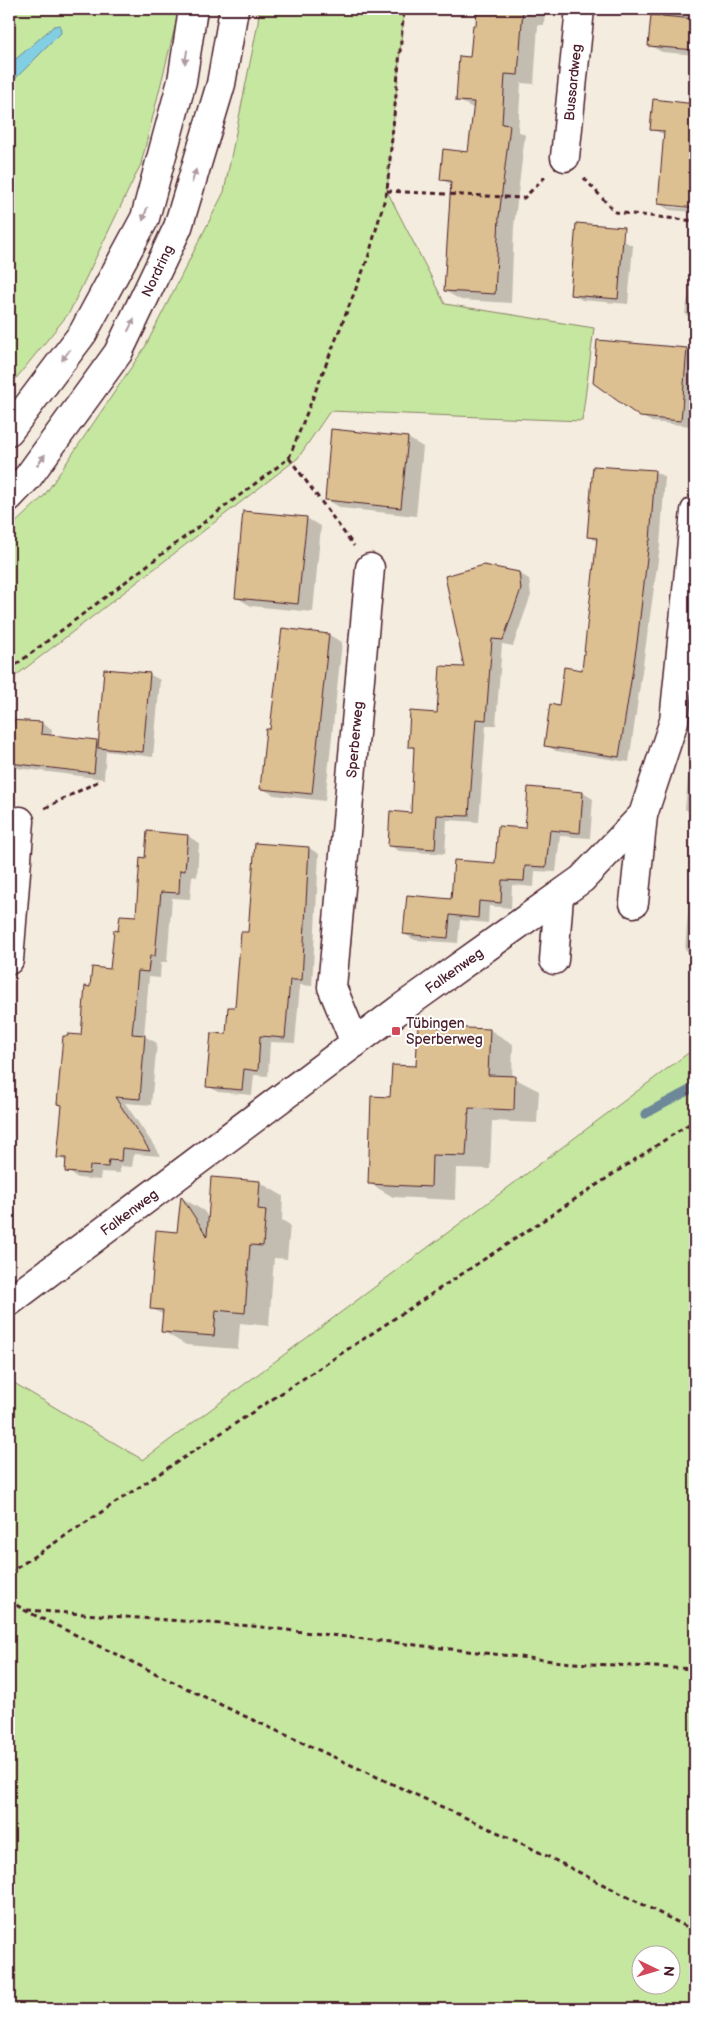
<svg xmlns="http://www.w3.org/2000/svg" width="704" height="2018" font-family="'Balsamiq Sans',sans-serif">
  <rect width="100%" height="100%" fill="#f4ecde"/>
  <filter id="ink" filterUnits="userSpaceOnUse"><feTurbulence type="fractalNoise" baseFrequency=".02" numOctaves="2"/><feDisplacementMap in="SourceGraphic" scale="10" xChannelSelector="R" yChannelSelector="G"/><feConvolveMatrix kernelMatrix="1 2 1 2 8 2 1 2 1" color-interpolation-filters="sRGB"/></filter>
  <g filter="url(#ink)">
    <g fill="#c6e7a0" stroke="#888366" fill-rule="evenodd">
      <path d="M9,9H177V19L141,164L69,313L9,387Z"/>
      <path d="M259,9H404L387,191L445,304L594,328L582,421L330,411L298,458L9,681V529L44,496L145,347L224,192L258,23Z"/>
      <path d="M695,1048V2009H9V1380L143,1460ZM642,1956H672V1986H642Z"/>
    </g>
    <path fill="#82cee2" stroke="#6c8899" d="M60,25L61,33L9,85V65L54,26Z"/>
    <g fill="#0003">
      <path d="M479,9H545L544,25H538L534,84L521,83L518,131L525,135L514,227L511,303L461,300L445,291L452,185L441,179L469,153L475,109L457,100L472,58Z"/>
      <path d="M652,9H695V55L662,52L649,45Z"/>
      <path d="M655,101L695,105V207L668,204V207L695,209V212L670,210L659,204L665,135L652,129Z"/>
      <path d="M622,240L633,246L628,304L582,300L572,294Z"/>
      <path d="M695,261V320L685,314Z"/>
      <path d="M598,341L687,349L695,353L691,426L652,422L641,416Z"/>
      <path d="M408,438L423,447L416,516L341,508L326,499Z"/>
      <path d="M655,472L665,477L660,546L629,762L556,751L546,745L560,707L583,671L598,542L588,536Z"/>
      <path d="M306,518L321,526L313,612L251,606L236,597Z"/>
      <path d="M519,573L529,579L531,595L513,646L502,644L496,725H486L479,822L447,820L445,854L399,851L389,845L412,815L415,749L409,746L438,714Z"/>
      <path d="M329,635L342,642L325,801L274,795L261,788L271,730Z"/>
      <path d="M149,674L160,680L153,757L106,751L104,779L9,767V721L41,723L52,729L51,737L99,742Z"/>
      <path d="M690,759H695V815L685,809Z"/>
      <path d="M583,793L593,799L590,838L560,836L556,872L535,871L534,887L512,885L511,908L489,906L488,923L460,920L458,943L415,940L404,934L453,900L497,865L526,830Z"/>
      <path d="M695,828V956L685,950Z"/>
      <path d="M188,836L199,843L197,877L192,876L190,899L172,898L167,962H161L160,978L149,977L144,1036L157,1043L151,1105L125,1103L161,1156L134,1154L132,1167L120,1166V1173L101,1172L100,1180L78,1178L67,1171V1162L59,1157L63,1106L59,1104L82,1036L92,988L111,970L119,932L137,918L146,859Z"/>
      <path d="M309,848L319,854L312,986L300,985L295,1043L270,1042L268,1076L254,1075L252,1095L218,1092L208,1086L236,1008L249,934Z"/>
      <path d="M490,1030L513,1044L512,1077L539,1091L537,1123L492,1121L490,1169L456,1168L455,1200L393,1197L369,1183L392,1098L418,1067Z"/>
      <path d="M259,1182L283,1196L282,1220L290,1225L287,1259L274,1258L269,1326L240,1323L238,1349L186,1345L162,1331L164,1315L151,1308L179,1233L182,1198L204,1211L209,1219Z"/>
    </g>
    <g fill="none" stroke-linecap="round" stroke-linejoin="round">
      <path stroke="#6c8899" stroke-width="9" d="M645,1114L695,1087"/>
    </g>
    <g fill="#dcc091" stroke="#4a1f2b">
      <path d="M477,9H523L518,75L505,74L502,124L510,125L499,217L495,294L444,291L451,181L440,180L443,149L468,152L474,102L456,101L459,56L470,57L473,25H476Z"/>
      <path d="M651,15L695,19V50L648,46Z"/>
      <path d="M653,99L695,104V208L658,204L664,131L650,130Z"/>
      <path d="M576,223L624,227L618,299L570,295Z"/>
      <path d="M597,340L687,348L681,421L640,417L593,383Z"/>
      <path d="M331,429L408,437L401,508L325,500Z"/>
      <path d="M593,466L655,470L650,541H649L637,643L619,757L544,746L550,704L559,706L564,667L582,670L597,538L587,537Z"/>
      <path d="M243,511L307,517L298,604L235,598Z"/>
      <path d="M484,565L519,572L521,589L503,640L492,639L486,720L476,719L469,816L437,815L435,849L388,846L390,811L411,813L414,747H408L410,711L437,713L440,666L464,667L445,576Z"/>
      <path d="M282,628L329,634L312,794L260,789L266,729H270Z"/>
      <path d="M104,669L150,673L143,752L98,748Z"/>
      <path d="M9,720L42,722L41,734L97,740L94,773L9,763Z"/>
      <path d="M528,787L583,792L580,833L550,830L546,867L525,866L524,881L502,880L501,903L479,901L478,918L450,915L448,938L403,934L407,895L451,899L454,860L495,863L498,826L525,828Z"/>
      <path d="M147,831L188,835L185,871L180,870L179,893L161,892L155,956H150L148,972L138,971L132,1034L145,1035L140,1099L115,1097L150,1151L122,1148L121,1161L109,1160L108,1167L90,1166L89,1174L65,1172L66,1158H57L62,1105L57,1104L63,1036H68V1034L81,1035L85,986L90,987L92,967L110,969L114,930L118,931L120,915L136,916L140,857L145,858Z"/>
      <path d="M255,843L309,847L302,980H290L285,1038L260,1036L258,1071L244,1069L242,1090L206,1087L211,1033L226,1034L228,1007H235L241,932H248Z"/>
      <path d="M418,1026L490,1029L488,1075L515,1076L514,1110L469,1108L466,1156L432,1155L431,1187L368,1184L371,1096L390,1097L392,1065L416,1066Z"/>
      <path d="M211,1177L260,1181L258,1209L266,1210L263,1246L250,1245L245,1313L216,1310L214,1336L161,1332L163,1310L150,1309L156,1230L177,1232L181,1196L207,1236Z"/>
    </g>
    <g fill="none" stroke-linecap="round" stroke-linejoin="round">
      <g stroke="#4a1f2b" stroke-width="31">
        <g id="minor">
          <path id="s1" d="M565,157L580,9"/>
          <path d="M9,431L83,333L145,218L182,81L193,9"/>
          <path id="s2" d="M9,497L28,477L118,353L178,227L221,84L234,9"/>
          <path d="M634,903L643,815"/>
          <path d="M9,960L20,821"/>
          <path d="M554,960L559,896"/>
          <path id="s3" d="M355,1043L332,987L370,568"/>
          <path id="s4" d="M9,1302L400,1009L582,879L643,815L674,721L695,511"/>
        </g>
      </g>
      <g stroke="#4a1f2b" stroke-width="3" stroke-dasharray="5 4" stroke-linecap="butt">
        <path d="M584,178L615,212L695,221"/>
        <path d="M387,191L524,198L546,176"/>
        <path d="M289,458L354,546"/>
        <path d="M9,670L289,458L368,258L387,191L404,9"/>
        <path d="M45,808L99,781"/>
        <path d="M9,1573L695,1120"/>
        <path d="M9,1600L24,1610L238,1713L525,1845L695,1931"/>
        <path d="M27,1610L252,1626L571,1663L695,1669"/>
      </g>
      <use href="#minor" stroke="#fff" stroke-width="28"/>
    </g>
    <defs><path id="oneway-solid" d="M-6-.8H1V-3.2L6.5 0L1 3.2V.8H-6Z" transform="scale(1.25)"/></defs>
    <g fill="#ae9aa0">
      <use href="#oneway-solid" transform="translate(186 57) rotate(99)"/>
      <use href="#oneway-solid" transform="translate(194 176) rotate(-73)"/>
      <use href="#oneway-solid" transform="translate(145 214) rotate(109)"/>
      <use href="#oneway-solid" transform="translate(131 325) rotate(-64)"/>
      <use href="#oneway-solid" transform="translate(66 355) rotate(127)"/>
      <use href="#oneway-solid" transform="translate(41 460) rotate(-54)"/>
    </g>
  </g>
  <rect fill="#d1495b" stroke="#fff" stroke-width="2" x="391" y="1026" width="10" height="10" rx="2.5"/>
  <g text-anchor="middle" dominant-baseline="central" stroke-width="4" stroke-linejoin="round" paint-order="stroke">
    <g font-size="14" fill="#4a1f2b" stroke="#fff">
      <text stroke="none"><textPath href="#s1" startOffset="75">Bussardweg</textPath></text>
      <text stroke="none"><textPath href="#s2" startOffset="272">Nordring</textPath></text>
      <text stroke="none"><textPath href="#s3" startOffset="309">Sperberweg</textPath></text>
      <text stroke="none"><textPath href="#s4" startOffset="555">Falkenweg</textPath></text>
      <text stroke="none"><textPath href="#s4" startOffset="150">Falkenweg</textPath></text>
    </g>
    <g font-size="14" fill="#4a1f2b" stroke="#fff" text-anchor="start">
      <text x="406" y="1023">Tübingen<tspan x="406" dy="16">Sperberweg</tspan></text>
    </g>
  </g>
  <rect width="704" height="2018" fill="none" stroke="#fff" stroke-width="30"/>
  <rect x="15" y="15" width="674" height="1988" fill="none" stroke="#4a1f2b" stroke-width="2" filter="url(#ink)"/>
  <g transform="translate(656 1970) rotate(95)"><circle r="24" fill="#ffffff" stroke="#b7a5aa"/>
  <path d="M0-4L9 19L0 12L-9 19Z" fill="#d1495b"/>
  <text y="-8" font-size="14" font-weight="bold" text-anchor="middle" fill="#4a1f2b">N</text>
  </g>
</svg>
